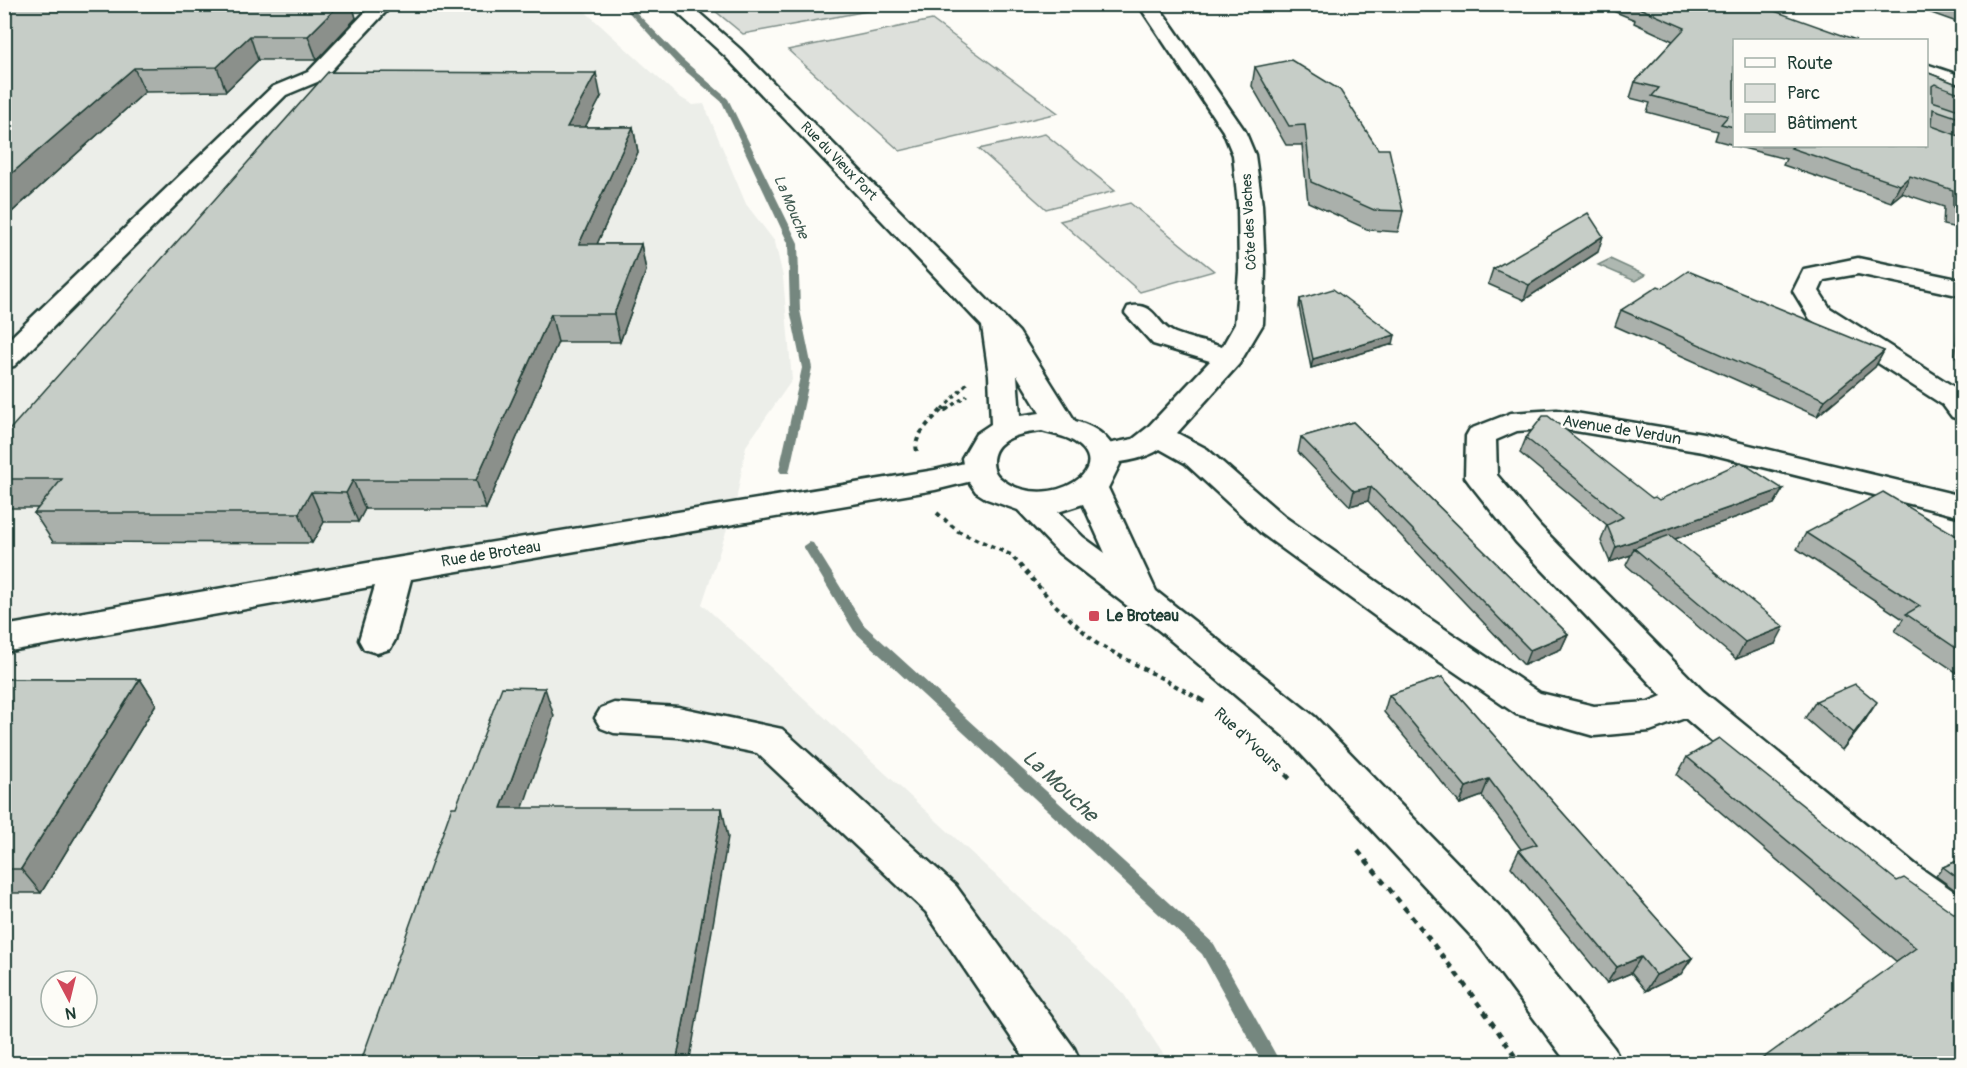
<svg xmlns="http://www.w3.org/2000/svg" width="1967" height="1068" font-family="Pangolin,sans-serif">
  <rect width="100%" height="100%" fill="#fdfcf7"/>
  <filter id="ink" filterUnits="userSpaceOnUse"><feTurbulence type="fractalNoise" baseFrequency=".0167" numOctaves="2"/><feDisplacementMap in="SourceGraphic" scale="12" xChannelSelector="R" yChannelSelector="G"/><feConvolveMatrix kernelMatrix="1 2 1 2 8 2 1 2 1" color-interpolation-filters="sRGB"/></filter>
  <g filter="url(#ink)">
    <path fill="#eceee9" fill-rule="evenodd" d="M5,5H578L678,96L693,105L704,104L746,204L775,242L783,277L792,380L746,446L736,502L702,604L1123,993L1169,1063L5,1064ZM51,981H87V1017H51Z"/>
    <g fill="#dde0db" stroke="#7e8e88" stroke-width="1.5">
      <path d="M708,5H900L743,34Z"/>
      <path d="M932,20L1058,113L900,151L788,50Z"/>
      <path d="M1045,134L1115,191L1046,209L979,149Z"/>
      <path d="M1130,203L1214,271L1140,292L1060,221Z"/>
    </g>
    <path fill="#aeb8b1" stroke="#75877f" stroke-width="1.5" d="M1610,259L1645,275L1635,281L1598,265Z"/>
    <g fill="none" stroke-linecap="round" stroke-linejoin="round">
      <g fill="#75877f" fill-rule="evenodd">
        <path d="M621,4H628L682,59L728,99L798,243L800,310L812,368L789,473H781L779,470L802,368L790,310L788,243L722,102L676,63Z"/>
        <path d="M809,542L813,543L864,625L1214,944L1281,1064H1263L1202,954L854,631L803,546Z"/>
      </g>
      <g stroke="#1f3d34" stroke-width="5">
        <g id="minor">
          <path d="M373,4H393L322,80L286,95L14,366L4,368V344L272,87L308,72Z"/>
          <path d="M1138,4H1157L1245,131L1255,155L1262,205L1265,271L1263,324L1239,364L1177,433L1207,449L1285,517L1427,617L1540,693L1594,706L1648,702L1662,696L1516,542L1470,484L1465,477L1466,436L1470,429L1511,413L1557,410L1703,434L1962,496V517L1703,452L1557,428L1517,431L1496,440L1497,475L1540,526L1703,691L1916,865L1962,897V940L1947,935L1886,891L1685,718L1650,731L1594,736L1516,714L1401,635L1261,533L1185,463L1160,449C1144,460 1111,466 1092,461L1088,454L1092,447L1133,439L1147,428L1210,361L1153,344L1125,313L1128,307C1156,300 1155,325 1175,333C1190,339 1207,342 1222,347L1235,324L1239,271L1238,205L1233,155L1223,131Z"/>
          <path d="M1926,64L1962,76V89L1926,77Z"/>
          <path d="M1858,258L1962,280V296L1858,274L1824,280L1819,291L1830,308L1962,392V420L1952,417L1943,405L1810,319L1793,291L1804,269Z"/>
          <path d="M977,460L988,463L993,470L988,477L935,490L411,579L395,640L390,649L377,653L364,649L359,640L375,586L4,652V626L396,558L935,470Z"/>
          <path d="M614,703L678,707L782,729L956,886L1074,1048L1081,1064H1029L926,912L757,753L678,737L614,733L601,728L595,718L601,708Z"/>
        </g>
      </g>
      <g stroke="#1f3d34" stroke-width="5">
        <path id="major" d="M668,4H689L740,49L1019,332L1075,421C1101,429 1112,439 1120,464L1108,488L1156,591L1315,717L1507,914L1614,1048L1621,1064H1568L1477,942L1287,739L1161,632L1059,553L1018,510L987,499L976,492L965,476L962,458L976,434L991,424L989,375L982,326L726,57ZM1017,375L1040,413L1020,416ZM1042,431C1050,434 1061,435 1069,439C1124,466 1050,513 1004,481C997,476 993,471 993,462C993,437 1023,433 1042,431ZM1083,504L1105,553L1083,537L1058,512Z"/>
      </g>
      <g stroke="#1f3d34" stroke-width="3" stroke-dasharray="4 4" stroke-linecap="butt">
        <path d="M942,410L967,383"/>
        <path d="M946,410L967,395"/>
      </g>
      <g stroke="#1f3d34" stroke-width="4" stroke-dasharray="4.5 4.5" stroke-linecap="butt">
        <path d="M944,411L948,408"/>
        <path d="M917,451C912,435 933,420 943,408"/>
        <path d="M937,513L958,531L1011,555L1055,605L1096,643L1202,700"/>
      </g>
      <g stroke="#1f3d34" stroke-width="4.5" stroke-dasharray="6 6" stroke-linecap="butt">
        <path d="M1199,699L1205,702"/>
        <path d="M1260,749L1291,780"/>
        <path d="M1358,851C1415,920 1471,989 1520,1064"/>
      </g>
      <use href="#minor" fill="#fdfcf7" fill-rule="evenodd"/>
      <use href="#major" fill="#fdfcf7" fill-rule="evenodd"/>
    </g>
    <g fill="#aab0ab" stroke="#1f3d34" stroke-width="1.5">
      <path d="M19,4H352L356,18L317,60H258L226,91L145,92L4,219V15Z"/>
      <path d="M1596,4H1755L1734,40V145L1715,140L1718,131L1647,112L1650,103L1630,98L1635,82L1673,41L1634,23L1635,20Z"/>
      <path d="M1906,4H1962V24Z"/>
      <path d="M1255,67L1403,211L1398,232L1369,230L1308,202L1302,145H1286L1252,86Z"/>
      <path d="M1926,72L1962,86V229L1943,225L1944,207L1902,193L1891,202L1783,165L1786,159L1735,146H1926Z"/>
      <path d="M601,97L585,127H633L638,152L597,244H641L646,271L620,342H558L486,509H365L358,522H324L312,543L53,542L34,513L38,508H4V436Z"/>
      <path d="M1598,252L1524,300L1488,284L1493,269Z"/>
      <path d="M1663,288L1884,351L1875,367L1817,416L1615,326L1621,310Z"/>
      <path d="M1300,299L1393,344L1311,368L1299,307Z"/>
      <path d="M1962,302V359L1955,357L1960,307Z"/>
      <path d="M1962,362V369L1959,368Z"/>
      <path d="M1353,422L1568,634L1561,649L1524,665L1368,501L1350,506L1298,452L1301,437Z"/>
      <path d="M1526,438L1652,498L1659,500L1783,489L1774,504L1675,539L1775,644L1736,659L1626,565L1631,555L1610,562L1601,541L1607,525L1520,453Z"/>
      <path d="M1806,533L1962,539V676L1895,631L1903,619L1797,549Z"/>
      <path d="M1442,677L1692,958L1681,974L1646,991L1631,973L1607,983L1511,867L1519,850L1521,849L1482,796L1460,804L1384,712L1389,695Z"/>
      <path d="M4,679H140L156,704L41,893H4Z"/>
      <path d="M1816,701L1866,719L1842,750L1805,718Z"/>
      <path d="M1687,757L1897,881L1962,919L1897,962L1677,775Z"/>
      <path d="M1962,859V895L1936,876L1943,867Z"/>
    </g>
    <g fill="#8b908b" stroke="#1f3d34" stroke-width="1.5">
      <path d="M340,4H352L356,18L317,60L308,36Z"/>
      <path d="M250,36L258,60L226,91L217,67Z"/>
      <path d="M134,68L145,92L4,219V180Z"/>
      <path d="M596,73L601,97L572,152L567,127Z"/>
      <path d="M633,127L638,152L585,271L579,244Z"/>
      <path d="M1910,176L1902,193L1891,202L1900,185Z"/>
      <path d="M1603,236L1598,252L1524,300L1529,285Z"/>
      <path d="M641,244L646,271L620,342L614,314Z"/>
      <path d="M551,314L558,342L486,509L476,480Z"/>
      <path d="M1395,335L1393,344L1311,368L1313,359Z"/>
      <path d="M1884,351L1875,367L1817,416L1825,400Z"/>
      <path d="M353,480L365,509L358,522L346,493Z"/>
      <path d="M1371,487L1368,501L1350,506L1354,491Z"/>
      <path d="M1783,489L1774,504L1638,552L1634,548L1631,555L1610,562L1616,547Z"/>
      <path d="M311,492L324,522L312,543L299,513Z"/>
      <path d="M1784,627L1775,644L1736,659L1745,642Z"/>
      <path d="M1568,634L1561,649L1524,665L1530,650Z"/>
      <path d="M140,679L156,704L41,893L21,869Z"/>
      <path d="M545,688L554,716L513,837L501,808Z"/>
      <path d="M1877,702L1866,719L1842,750L1854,733Z"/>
      <path d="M1489,779L1482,796L1460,804L1466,787Z"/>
      <path d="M722,808L728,837L689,1064H676Z"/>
      <path d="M1641,957L1631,973L1607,983L1617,967Z"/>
      <path d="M1692,958L1681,974L1646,991L1656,975Z"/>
    </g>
    <g fill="#c6cdc7" stroke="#1f3d34" stroke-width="1.5">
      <path d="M19,4H340L308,36H250L217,67L134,68L4,180V15Z"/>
      <path d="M1638,4H1755L1856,40H1734V127L1721,124L1728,116L1652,96L1659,88L1635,82L1685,28L1639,8L1644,7Z"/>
      <path d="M1935,4H1962V14Z"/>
      <path d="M1291,60L1340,90L1378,149H1389L1403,211L1374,210L1311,182L1305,125L1289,126L1255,67Z"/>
      <path d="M328,72L596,73L567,127H633L579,244H641L614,314H551L476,480H353L346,493L311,492L299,513H34L62,479H4V436Z"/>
      <path d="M1926,72L1962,86V94L1935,84L1932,86V101L1962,111V119L1933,109L1932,126L1962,137V209L1953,207V190L1910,176L1900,185L1791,148L1794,146H1926Z"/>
      <path d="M1588,213L1603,236L1529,285L1493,269Z"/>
      <path d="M1688,271L1884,351L1825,400L1621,310L1658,286L1663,288Z"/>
      <path d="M1333,289L1395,335L1313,359L1300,299Z"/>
      <path d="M1543,416H1548L1652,498L1655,497L1659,500L1741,462L1783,489L1616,547L1607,525L1623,517L1526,438Z"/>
      <path d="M1353,422L1568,634L1530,650L1371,487L1354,491L1301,437Z"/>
      <path d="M1883,492L1962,539V652L1906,614L1920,606L1806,533Z"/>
      <path d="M1670,535L1784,627L1745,642L1634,548Z"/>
      <path d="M1442,677L1692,958L1656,975L1641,957L1617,967L1519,850L1537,844L1489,779L1466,787L1389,695Z"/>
      <path d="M4,679H140L21,869H4Z"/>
      <path d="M1855,684L1877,702L1854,733L1816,701Z"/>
      <path d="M502,687L545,688L501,808H722L676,1064H360L452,807H456Z"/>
      <path d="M1719,738L1897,881L1904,878L1962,919L1956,924L1962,929V1064H1755L1916,948L1687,757Z"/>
      <path d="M1962,859V881L1943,867Z"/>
    </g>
  </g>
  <rect fill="#d1495b" stroke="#fdfcf7" stroke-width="2" x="1088" y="610" width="12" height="12" rx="3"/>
  <g text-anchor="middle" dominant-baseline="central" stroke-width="5" stroke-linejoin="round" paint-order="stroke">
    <g font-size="14" fill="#1f3d34" stroke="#fdfcf7">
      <text transform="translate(839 161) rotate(46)">Rue du Vieux Port</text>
      <text transform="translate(1249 222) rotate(-93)">Côte des Vaches</text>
    </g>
    <g font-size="15" font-style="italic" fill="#435c53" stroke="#fdfcf7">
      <text transform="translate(791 207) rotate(67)">La Mouche</text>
    </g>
    <g font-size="16" fill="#1f3d34" stroke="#fdfcf7">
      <text transform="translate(1622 430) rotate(9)">Avenue de Verdun</text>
      <text transform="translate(491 554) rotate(-9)">Rue de Broteau</text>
      <text transform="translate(1248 740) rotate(43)">Rue d'Yvours</text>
    </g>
    <g font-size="16" font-weight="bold" fill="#1f3d34" stroke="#fdfcf7" text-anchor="start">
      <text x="1106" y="616">Le Broteau</text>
    </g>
    <g font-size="21" font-style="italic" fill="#435c53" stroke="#fdfcf7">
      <text transform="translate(1060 786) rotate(43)">La Mouche</text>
    </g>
  </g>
  <rect width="1967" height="1068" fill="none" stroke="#fdfcf7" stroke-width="24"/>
  <rect x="12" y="12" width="1943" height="1044" fill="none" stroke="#1f3d34" stroke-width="2" filter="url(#ink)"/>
  <rect x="1733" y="39" width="195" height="108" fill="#fdfcf7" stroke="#a4b0a9" stroke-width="1.5"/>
  <rect x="1745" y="58" width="30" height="9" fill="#fdfcf7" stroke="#a4b0a9" stroke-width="1.5"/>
  <text x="1787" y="69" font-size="18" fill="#1f3d34">Route</text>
  <rect x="1745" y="84" width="30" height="18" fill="#dde0db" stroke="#a4b0a9" stroke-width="1.5"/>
  <text x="1787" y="99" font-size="18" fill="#1f3d34">Parc</text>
  <rect x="1745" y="114" width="30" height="18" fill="#c6cdc7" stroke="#a4b0a9" stroke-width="1.5"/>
  <text x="1787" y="129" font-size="18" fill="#1f3d34">Bâtiment</text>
  <g transform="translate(69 999) rotate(173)"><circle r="28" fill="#fdfcf7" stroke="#a4b0a9" stroke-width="1.5"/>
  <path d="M0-4.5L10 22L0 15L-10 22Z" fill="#d1495b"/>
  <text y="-9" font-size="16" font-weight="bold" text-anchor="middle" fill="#1f3d34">N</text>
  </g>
</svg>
